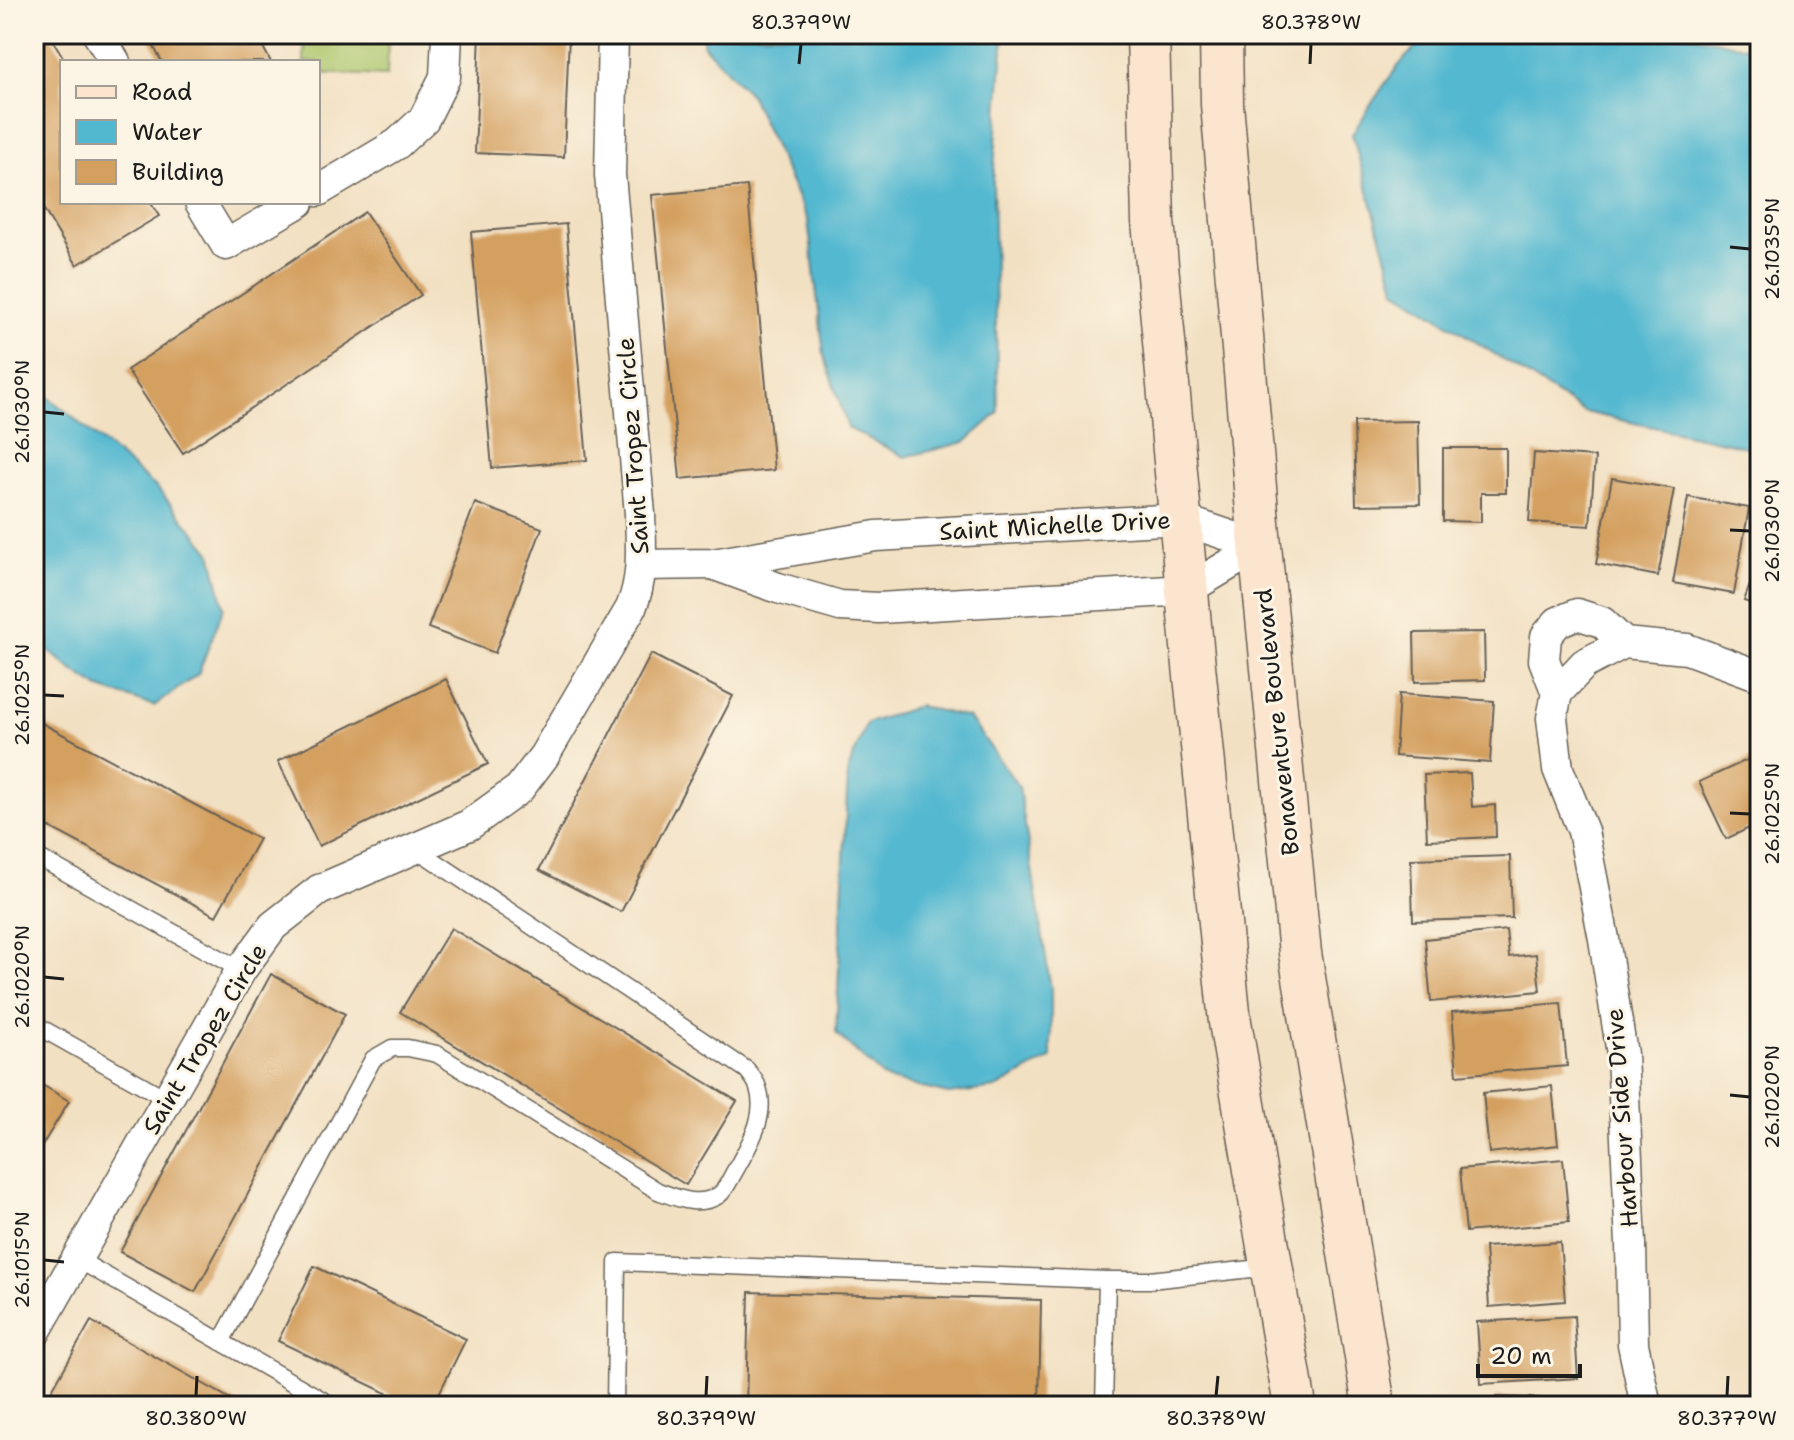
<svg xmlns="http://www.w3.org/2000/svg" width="1794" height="1440" font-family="'Shantell Sans',sans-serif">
  <rect width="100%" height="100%" fill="#fcf5e5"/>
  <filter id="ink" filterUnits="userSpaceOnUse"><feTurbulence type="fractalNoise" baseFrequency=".0125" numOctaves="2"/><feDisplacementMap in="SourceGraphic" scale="16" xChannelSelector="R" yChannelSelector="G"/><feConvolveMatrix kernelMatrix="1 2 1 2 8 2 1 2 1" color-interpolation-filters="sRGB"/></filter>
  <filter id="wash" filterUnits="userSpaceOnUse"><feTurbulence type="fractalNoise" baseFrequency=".006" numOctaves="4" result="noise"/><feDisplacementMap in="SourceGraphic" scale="32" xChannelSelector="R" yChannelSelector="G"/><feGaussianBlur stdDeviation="1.8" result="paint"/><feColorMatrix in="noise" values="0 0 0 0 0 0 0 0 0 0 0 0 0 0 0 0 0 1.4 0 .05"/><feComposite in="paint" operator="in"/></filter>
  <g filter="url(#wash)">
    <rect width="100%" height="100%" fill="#f2e0c2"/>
    <path fill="#adc76d" stroke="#647244" stroke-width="2" d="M305,34H388L387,76L318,73V62H304Z"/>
    <g fill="#52b8d0" stroke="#376a76" stroke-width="2">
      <path d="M702,34H1004L993,183L998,413L965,442L905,457L848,428L824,355L808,220L751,96L704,46Z"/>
      <path d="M1439,34H1685L1760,50V450L1584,412L1396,290L1352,134C1372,105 1405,43 1439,34Z"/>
      <path d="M34,389L51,399L157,488L211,552L224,607L198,674L154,706L100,688L72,670L34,639Z"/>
      <path d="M919,706L969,718L1019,787L1051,989V1058L996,1088L948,1094L886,1079L836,1033L848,770L867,723Z"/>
    </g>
    <g id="blocks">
      <g fill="#d4a060">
        <path d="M34,34H49L66,62H62V202H150L159,216L77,265L34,193Z"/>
        <path d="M147,34H256L271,62H162Z"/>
        <path d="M480,34H569L564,157L475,153Z"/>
        <path d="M747,186L774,470L680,479L652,195Z"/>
        <path d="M365,212L421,295L183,453L127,370Z"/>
        <path d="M566,224L587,460L492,468L471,232Z"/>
        <path d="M1418,421L1420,504L1356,505L1354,422Z"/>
        <path d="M1443,448H1506V493H1481V522L1443,521Z"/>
        <path d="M1534,453L1595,457L1590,526L1529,522Z"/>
        <path d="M1612,478L1674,489L1658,576L1596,564Z"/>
        <path d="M1688,497L1749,508L1734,594L1673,583Z"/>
        <path d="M475,503L542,528L495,653L428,628Z"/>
        <path d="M1760,557V606L1744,601Z"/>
        <path d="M1484,632L1485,680L1415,682L1414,633Z"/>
        <path d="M651,654L733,696L621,912L539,870Z"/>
        <path d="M446,679L488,764L319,846L278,761Z"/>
        <path d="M1399,694L1494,701L1490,763L1395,756Z"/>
        <path d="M34,719L259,839L216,916L34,819Z"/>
        <path d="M1760,754V823L1726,839L1699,782Z"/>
        <path d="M1470,773L1472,807L1495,805L1496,837L1427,840L1424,775Z"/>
        <path d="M1510,856L1512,918L1413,921L1411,859Z"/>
        <path d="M451,928L737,1101L686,1185L400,1012Z"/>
        <path d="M1506,930L1509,957L1536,954L1540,991L1431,1002L1425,939Z"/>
        <path d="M271,974L345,1014L195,1292L120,1252Z"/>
        <path d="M1561,1003L1567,1066L1457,1075L1452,1012Z"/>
        <path d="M34,1080L69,1101L34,1159Z"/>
        <path d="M1552,1086L1558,1145L1489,1153L1483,1093Z"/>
        <path d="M1563,1159L1569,1222L1466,1232L1460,1169Z"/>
        <path d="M1560,1242L1565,1301L1489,1307L1485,1247Z"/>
        <path d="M314,1266L466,1339L433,1406H413L278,1341Z"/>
        <path d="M749,1292L1041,1300L1039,1406H746Z"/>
        <path d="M1574,1316L1578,1378L1481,1384L1477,1322Z"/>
        <path d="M91,1321L243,1406H64L48,1397Z"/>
        <path d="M1496,1397L1539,1398V1406H1495Z"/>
      </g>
    </g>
  </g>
  <g filter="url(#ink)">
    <use href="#blocks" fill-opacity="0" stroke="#676156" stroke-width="2"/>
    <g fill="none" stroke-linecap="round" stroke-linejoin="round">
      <g stroke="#676156" stroke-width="19">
        <g id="service">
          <path d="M34,855L241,970"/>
          <path d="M34,1024L167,1099"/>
          <path d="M77,1259L333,1406"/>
          <path d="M221,1342L373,1059L392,1048H408L437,1054L658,1191C677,1198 699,1208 719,1195C726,1190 731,1177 736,1169C749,1145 769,1115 757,1085C755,1080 750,1074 747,1070L415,848"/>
          <path d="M615,1406L617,1262L1107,1280H1150L1270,1267"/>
          <path d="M1104,1406L1107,1280"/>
        </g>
      </g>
      <g stroke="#676156" stroke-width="33">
        <g id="minor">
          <path d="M98,34L115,62"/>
          <path d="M318,191L397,144L424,119L445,77L447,34"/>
          <path d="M200,202L226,245L299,202"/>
          <path d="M642,565L713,564L876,536L1180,519L1260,546"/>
          <path d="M715,565L778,588L840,606L879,608L1187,590L1260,546"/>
          <path d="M1557,693L1544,660L1546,636L1558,622L1577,614L1602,622L1624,643"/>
          <path d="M34,1334L241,970L273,926L319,890L469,825L519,789L544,756L631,608C644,577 641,547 640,514L610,175L613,34"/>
          <path d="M1646,1406L1633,1344L1631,1244L1622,1054L1604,939L1583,831L1558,769L1552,718L1557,693L1584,664L1624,643L1687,649L1760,676"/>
        </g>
      </g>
      <g stroke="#676156" stroke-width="45">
        <g id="secondary">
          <path d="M1148,34L1153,221L1191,636L1230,1022L1295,1406"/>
          <path d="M1221,34L1222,104L1260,546L1300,953L1374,1406"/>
        </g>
      </g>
      <use href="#service" stroke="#fff" stroke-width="16"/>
      <use href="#minor" stroke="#fff" stroke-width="30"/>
      <use href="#secondary" stroke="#fce5cf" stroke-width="42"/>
    </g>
  </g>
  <path fill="none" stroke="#1c1c1c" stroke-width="3" d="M799,64L801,44M1310,64L1311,44M1730,247L1750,249M44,412L64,414M1730,530L1750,531M44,695L64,696M1730,813L1750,814M44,977L64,979M1730,1095L1750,1097M44,1260L64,1262M196,1396L197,1376M706,1396L707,1376M1216,1396L1218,1376M1727,1396L1728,1376"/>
  <g text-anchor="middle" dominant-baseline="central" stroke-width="6" stroke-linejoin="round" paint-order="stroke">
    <g font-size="24" fill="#1c1c1c" stroke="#fcf5e5">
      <text transform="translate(633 446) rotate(-94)">Saint Tropez Circle</text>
      <text transform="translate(1055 526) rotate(-3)">Saint Michelle Drive</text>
      <text transform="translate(1277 722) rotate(-96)">Bonaventure Boulevard</text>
      <text transform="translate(205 1039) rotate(-59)">Saint Tropez Circle</text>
      <text transform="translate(1622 1118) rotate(-94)">Harbour Side Drive</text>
    </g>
  </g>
  <rect width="1794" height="1440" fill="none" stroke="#fcf5e5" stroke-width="88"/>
  <rect x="60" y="60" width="260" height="144" fill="#fcf5e5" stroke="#a29e95" stroke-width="2"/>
  <rect x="76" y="86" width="40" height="12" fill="#fce5cf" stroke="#a29e95" stroke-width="2"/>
  <text x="132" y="100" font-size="24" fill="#1c1c1c">Road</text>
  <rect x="76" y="120" width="40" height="24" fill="#52b8d0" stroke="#a29e95" stroke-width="2"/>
  <text x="132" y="140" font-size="24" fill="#1c1c1c">Water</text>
  <rect x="76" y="160" width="40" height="24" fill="#d4a060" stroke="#a29e95" stroke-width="2"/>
  <text x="132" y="180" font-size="24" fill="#1c1c1c">Building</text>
  <path d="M1478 1364v12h102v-12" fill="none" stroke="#1c1c1c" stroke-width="4"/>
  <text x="1490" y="1364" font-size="24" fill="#1c1c1c" stroke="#fcf5e5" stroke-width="6" paint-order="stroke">20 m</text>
  <rect x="44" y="44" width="1706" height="1352" fill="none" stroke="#1c1c1c" stroke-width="3"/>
  <g font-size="20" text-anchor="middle" fill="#1c1c1c">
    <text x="801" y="29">80.379°W</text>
    <text x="1311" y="29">80.378°W</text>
    <text transform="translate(1772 249) rotate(-90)" y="7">26.1035°N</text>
    <text transform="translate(22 412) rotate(-90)" y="7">26.1030°N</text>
    <text transform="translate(1772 531) rotate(-90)" y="7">26.1030°N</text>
    <text transform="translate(22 695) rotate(-90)" y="7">26.1025°N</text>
    <text transform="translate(1772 814) rotate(-90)" y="7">26.1025°N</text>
    <text transform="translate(22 977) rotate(-90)" y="7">26.1020°N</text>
    <text transform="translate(1772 1097) rotate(-90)" y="7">26.1020°N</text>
    <text transform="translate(22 1260) rotate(-90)" y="7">26.1015°N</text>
    <text x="196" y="1425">80.380°W</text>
    <text x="706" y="1425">80.379°W</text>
    <text x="1216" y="1425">80.378°W</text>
    <text x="1727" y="1425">80.377°W</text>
  </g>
</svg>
